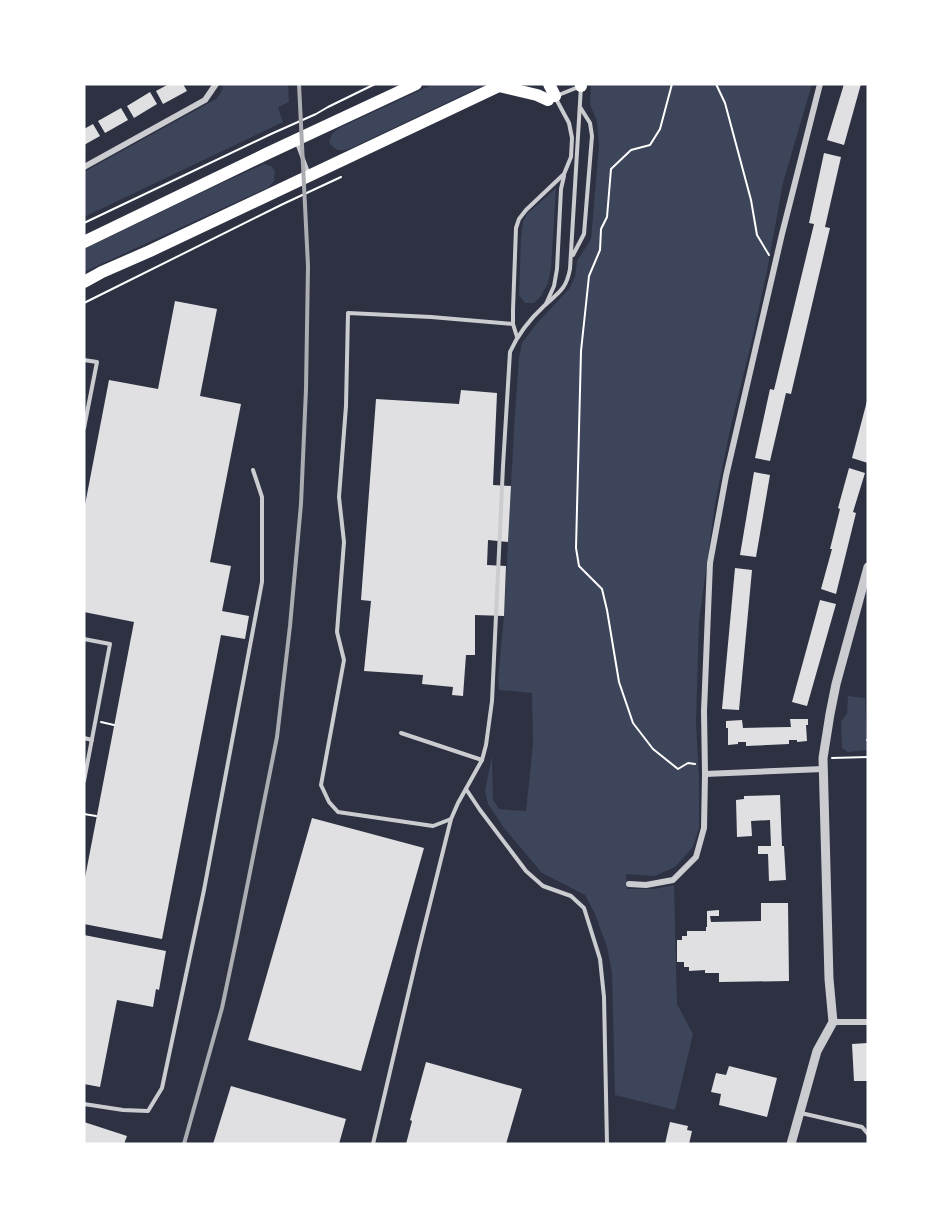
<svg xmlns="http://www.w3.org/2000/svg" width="952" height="1228" font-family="'Nunito Sans',sans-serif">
  <rect width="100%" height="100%" fill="#2d3142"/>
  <g fill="#3c4559">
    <path d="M224,84H288L289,102L278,107L283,122L84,217V172L216,99L220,94Z"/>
    <path d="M434,84H486L349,149C339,152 334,150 329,142L332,134L339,128Z"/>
    <path d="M591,84H812L783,183L767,271L752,340L730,430L715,504L699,621L696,723L699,777V828L693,847L675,867L655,876L626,874L627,889H654L674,885L677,1004L693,1034L675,1110L615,1095L612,973L607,947L595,914L585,895L542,873L504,828L488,804L485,791L492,756L493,800L499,809L526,811L533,743L532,693L499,690L498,679L504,616L514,429L519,357L522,343L538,322L569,289L575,277L577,261L591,239L599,145L597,121L590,105Z"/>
    <path d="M264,164L271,166L275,171L274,181L269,187L84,272V249L222,183Z"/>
    <path d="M556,188L551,268L548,283L541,296L534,303H525L519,295L521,237L523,222L527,214Z"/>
    <path d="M848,696L865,698L867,750L848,752L842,748L841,721L847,714Z"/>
  </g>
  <g fill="#e0e0e3">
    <path d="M169,84H183L187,91L163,104L156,91Z"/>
    <path d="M844,84H861L844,145L827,140Z"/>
    <path d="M150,92L157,104L134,118L127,106Z"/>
    <path d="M121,108L128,120L105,133L98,121Z"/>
    <path d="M93,124L100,136L84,145V129Z"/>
    <path d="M824,153L841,157L825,227L830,228L791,394L786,393L770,461L755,458L770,389L774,390L814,224L809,223Z"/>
    <path d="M175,301L217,309L200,396L241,404L210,562L231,566L222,611L249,616L245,639L221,635L162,939L84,924V883L134,622L84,612V510L109,380L158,389Z"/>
    <path d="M461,390L497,393L493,485L511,486L508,542L488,540L487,565L506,566L504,616L475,615V655H466L463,696L452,695L453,687L422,684L423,675L364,671L371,601L361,600L376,399L459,404Z"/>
    <path d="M867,401H868V463L852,458Z"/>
    <path d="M849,468L865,473L853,512L856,513L836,594L821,589L832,549H830L840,509L838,508Z"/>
    <path d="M754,472L770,475L756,557L740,555Z"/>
    <path d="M735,568L752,570L739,710L722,709Z"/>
    <path d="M820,600L836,604L807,706L792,702Z"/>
    <path d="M790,719H808V725H806L807,741L797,742V740H789V744L746,746V742H738V744L728,745V728H726V721L742,720L743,728L791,727Z"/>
    <path d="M780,795L782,846H784L786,880L769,881L768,854H758V846H771L770,820L751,821L752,836L737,837L736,800L744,799V796Z"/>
    <path d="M312,818L424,848L361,1071L248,1040Z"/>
    <path d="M761,903H788L789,981L719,982V973H705V970L689,971V967H684V962H677V940H682V936H687V931H706V927H707V911L719,910V916H710L711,922L761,921Z"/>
    <path d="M84,935L166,951L159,990L156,989L153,1007L117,1000L100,1087L84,1084Z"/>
    <path d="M868,1043V1081H854L852,1044Z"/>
    <path d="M426,1062L522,1089L506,1144H406L412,1121L410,1120Z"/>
    <path d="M729,1066L777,1078L767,1117L719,1105L721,1094L711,1092L716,1073L726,1075Z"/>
    <path d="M231,1086L346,1119L339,1144H213Z"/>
    <path d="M84,1122L127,1136L124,1144H84Z"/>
    <path d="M670,1122L688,1126L687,1130L692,1131L689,1144H665Z"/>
  </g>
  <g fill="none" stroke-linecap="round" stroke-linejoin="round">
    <g stroke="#fff" stroke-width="2">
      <path d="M672,84L660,129L650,145L631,150L611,169L607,217L601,229L600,250L589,276L581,351L576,548L579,566L602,589L607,610L619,682L633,723L653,749L678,769L688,763L695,764"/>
      <path d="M716,84L725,103L751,200L757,235L769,255"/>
      <path d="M84,223L271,134L316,114L328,107L375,84"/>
      <path d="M84,303L283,204L341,177"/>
      <path d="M101,722L114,725"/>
      <path d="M867,740H868"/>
      <path d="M832,758L868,757"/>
      <path d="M84,814L96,816"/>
    </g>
    <g stroke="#caccd0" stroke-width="4">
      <path d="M297,143L308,172"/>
      <path d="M573,255L584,234L592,136L590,123L580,107"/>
      <path d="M546,304L554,286L557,269L561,189L564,176"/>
      <path d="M517,337L513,324V310L516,228L519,219L526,210L564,174L571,157L572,138L569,123L555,97"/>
      <path d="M84,360L97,362L84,428"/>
      <path d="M84,639L110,644L84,781"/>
      <path d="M401,733L482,760"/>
      <path d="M84,738L92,740"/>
      <path d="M466,789L480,810L526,871L543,886L571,896L584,908L600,959L604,997L607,1144"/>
      <path d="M451,819L433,826L338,812L329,802L321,785L344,660L337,632L344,542L339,497L346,406L348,313L431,317L513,324"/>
      <path d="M84,1104L123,1110L148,1111L162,1088L204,890L262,582V497L253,470"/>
      <path d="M801,1113L862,1127L868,1134"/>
      <path d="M373,1144L419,948L451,819L458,803L482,760L486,745L492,701L503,466L510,352C518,334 530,319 544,306C559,292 566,290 570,269L581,86L556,96"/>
    </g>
    <g stroke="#caccd0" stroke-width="6">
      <path d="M820,84L782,234L726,476L710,563L704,711L705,774L823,769"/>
      <path d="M84,167L205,100L216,84"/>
      <path d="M629,884L646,885L673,880L696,857L704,828L705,774"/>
      <path d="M833,1022H868"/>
    </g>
    <path stroke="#caccd0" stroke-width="9" d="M791,1144L817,1051L833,1022L829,979L823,758L830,714L836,684L868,567"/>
    <g stroke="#fff" stroke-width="12">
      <path d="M549,84L555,96"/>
      <path d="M499,86L537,95L548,100"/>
      <path d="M581,86V84"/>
      <path d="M84,242L266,154L416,84"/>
      <path d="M84,282L102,272L150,251L503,84"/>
    </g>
    <path stroke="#abadb3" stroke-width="4" d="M184,1144L222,1008L237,937L277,737L290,626L301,504L306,389L308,266L299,84"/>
  </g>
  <rect width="952" height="1228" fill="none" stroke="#ffffff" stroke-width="171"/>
</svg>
